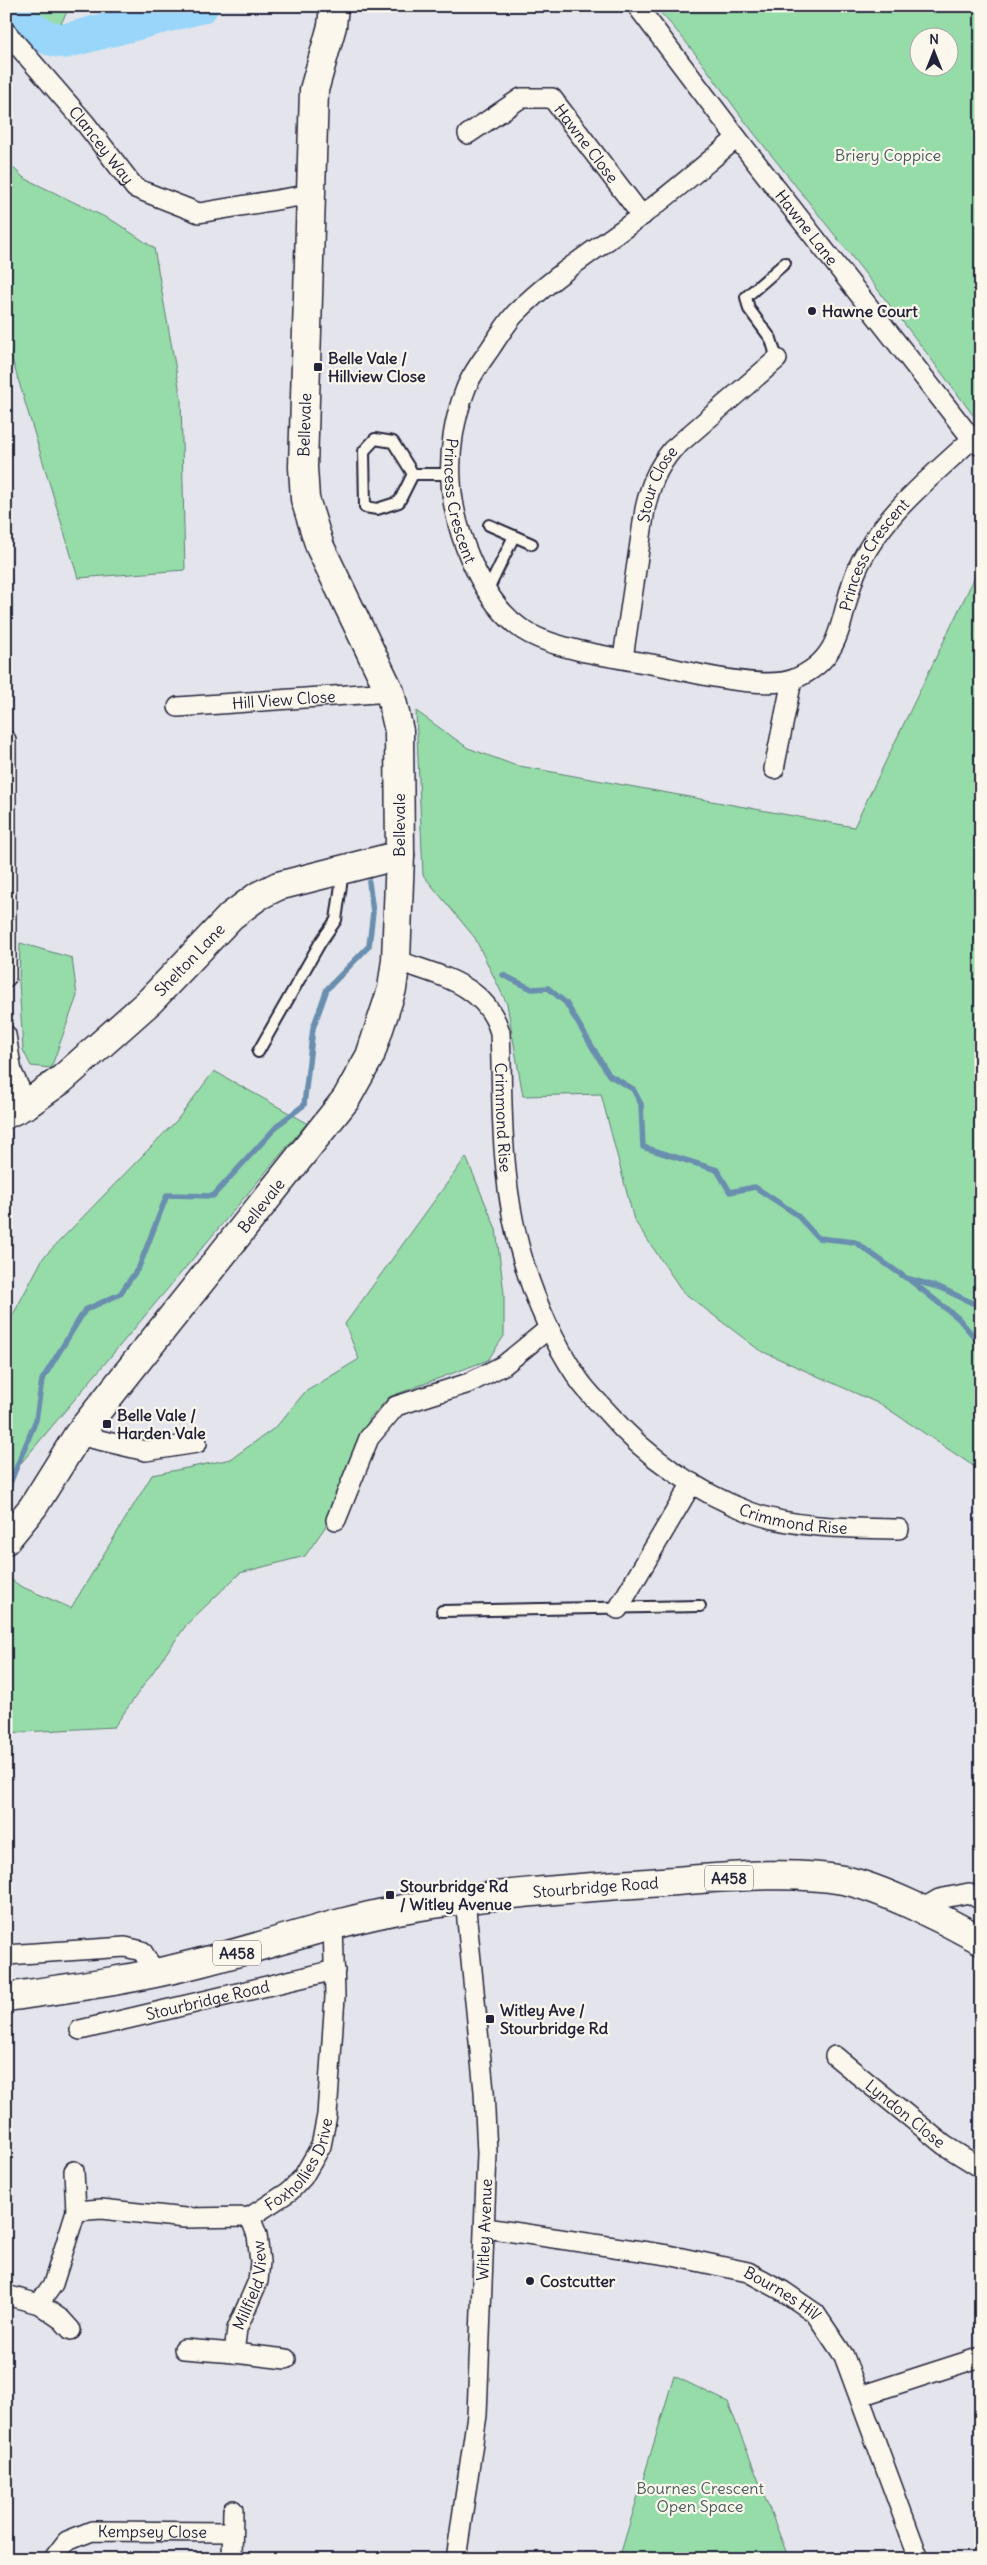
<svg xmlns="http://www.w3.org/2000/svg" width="987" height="2565" font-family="Delius,sans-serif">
  <rect width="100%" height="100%" fill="#e4e5ec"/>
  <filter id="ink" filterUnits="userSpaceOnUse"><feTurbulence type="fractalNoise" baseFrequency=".02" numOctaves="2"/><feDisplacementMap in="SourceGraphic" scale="10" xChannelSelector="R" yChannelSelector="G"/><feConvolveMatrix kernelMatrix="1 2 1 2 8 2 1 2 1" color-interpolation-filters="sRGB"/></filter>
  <g filter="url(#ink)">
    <g fill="#96dca9" stroke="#5c7f72" fill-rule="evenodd">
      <path d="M8,6H70L52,41L15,16Z"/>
      <path d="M654,6H981V426C909,327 833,233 757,137C723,94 693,45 654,6ZM920,38H950V68H920Z"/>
      <path d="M6,161L24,178L115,222L154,248L181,398L185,570L78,578L6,339Z"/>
      <path d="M981,564V1471L882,1405L759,1350L683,1292L634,1220L601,1094L523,1096L507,1004L475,938L423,875L416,711L468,748L514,765L854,827Z"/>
      <path d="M20,943L72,958L77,996L51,1068L31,1066L23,1050L19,982Z"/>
      <path d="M214,1071L307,1123L6,1481V1328L43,1258L177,1120Z"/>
      <path d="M466,1157L496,1229L504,1293V1336L488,1360L389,1397L370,1418L359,1440L328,1523L305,1556L240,1573L187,1624L114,1727L6,1733V1576L20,1586L71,1608L152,1475L231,1459L276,1427L305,1392L359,1359L345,1324Z"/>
      <path d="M674,2376L728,2402L789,2559H619Z"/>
    </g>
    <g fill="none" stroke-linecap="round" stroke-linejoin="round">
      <g stroke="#698eae" stroke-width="5.5">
        <path d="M503,975L532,989L548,988L566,1003L609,1075L633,1089L641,1104L643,1147L717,1170L730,1192L755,1187L796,1214L818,1238L855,1242L906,1278L941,1288L981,1307"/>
        <path d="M911,1281L958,1318L981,1345"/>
        <path d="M6,1493L36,1420L42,1380L85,1310L120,1294L139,1267L167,1195L213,1196L279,1124L304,1105L313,1028L327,989L369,946L373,912L369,882"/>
      </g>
      <path stroke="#99d6fa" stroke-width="35" d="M8,6C21,24 43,40 65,41L201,6"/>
      <g stroke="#22223b" stroke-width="14">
        <g id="lane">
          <path d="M777,359L771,339L749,309L746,297L785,263"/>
          <path d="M413,474L393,442L375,439L364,451L365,507L377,509L399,502L413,474H451"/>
          <path d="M514,536L532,544"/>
          <path d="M487,592L514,536L489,525"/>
          <path d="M258,1052L320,943L336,920L343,871"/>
          <path d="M442,1611L700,1606"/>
        </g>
      </g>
      <g stroke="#22223b" stroke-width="22">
        <g id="street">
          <path id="s1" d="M637,6L737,138L972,439L981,446"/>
          <path id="s2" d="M6,32L85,123L135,188L199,213L312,194"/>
          <path id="s3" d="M468,134L521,98H552L642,216"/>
          <path id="s4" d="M737,138C705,164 674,192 641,216C599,248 552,276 515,314C506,324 498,337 490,349C481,362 470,376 465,391C454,419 449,452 451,481C453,531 484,610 530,634C564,652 627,659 667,667C696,674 767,690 794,679C846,658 839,614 856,572C879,518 930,478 972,439"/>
          <path id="s5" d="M623,658L645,509C650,486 657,468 672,450L777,359"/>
          <path id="s6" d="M178,707L390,692"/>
          <path d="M6,740V977"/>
          <path d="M774,769L792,680"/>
          <path id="s7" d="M396,960C439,976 485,983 500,1032C502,1075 501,1118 505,1160C511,1237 534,1312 577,1377C585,1390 598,1402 609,1414C644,1455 698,1493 750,1512C796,1529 851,1528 899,1529"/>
          <path d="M6,1035L12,1072L27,1104"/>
          <path d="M78,1435L146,1451L197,1443"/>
          <path d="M336,1520L369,1438L396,1406L469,1383L504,1365L548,1329"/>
          <path d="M618,1609L692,1483"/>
          <path d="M920,1910L939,1899L969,1893L981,1900"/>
          <path d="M6,1955L125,1947L142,1951L155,1972"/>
          <path id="s8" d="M80,2030L335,1970"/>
          <path id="s9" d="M835,2056L944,2145L981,2168"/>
          <path d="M74,2171L76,2211"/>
          <path id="s10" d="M486,2228L668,2255L748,2272L783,2291L815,2313L844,2356L919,2559"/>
          <path id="s11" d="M6,2295L39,2304L53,2284L76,2211L101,2209L185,2218L250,2217L290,2191L303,2177L321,2146L327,2115L335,1997L333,1923"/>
          <path d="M39,2304L62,2320L71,2330"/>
          <path id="s12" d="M184,2349L234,2353L237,2329L258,2281L260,2262L257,2235L250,2217"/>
          <path d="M234,2353L286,2359"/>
          <path d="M860,2396L981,2357"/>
          <path id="s13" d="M53,2559L67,2541L92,2531L231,2532"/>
          <path d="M232,2559L233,2510"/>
          <path id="s14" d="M456,2559L477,2415L487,2153L484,2091L465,1900"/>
        </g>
      </g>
      <g stroke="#22223b" stroke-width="31">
        <g id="secondary">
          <path id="s15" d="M6,1114L27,1104L61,1080L150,1001L231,916L258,896L278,886L400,855"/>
          <path id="s16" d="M6,1540L33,1507L78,1435L346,1099L370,1056L392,989L396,960L400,855L399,731L390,692L320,547L305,499L303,467L314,90L332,26L334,6"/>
        </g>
      </g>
      <g stroke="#22223b" stroke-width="31">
        <g id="highway">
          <path id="s17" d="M6,1997C69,1988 132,1980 194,1964C264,1947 332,1922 403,1909C488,1894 576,1888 662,1882C718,1878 788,1870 843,1880C880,1887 947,1921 981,1940"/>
        </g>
      </g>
      <use href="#lane" stroke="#fbf7ec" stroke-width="10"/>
      <use href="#street" stroke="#fbf7ec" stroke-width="19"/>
      <use href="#secondary" stroke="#fbf7ec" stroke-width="28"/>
      <use href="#highway" stroke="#fbf7ec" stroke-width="28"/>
    </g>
  </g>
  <g fill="#22223b" stroke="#fbf7ec" stroke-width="2">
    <circle cx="812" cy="311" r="5"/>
    <rect x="313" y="362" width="10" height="10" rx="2.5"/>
    <rect x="102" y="1419" width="10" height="10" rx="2.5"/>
    <rect x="385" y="1890" width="10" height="10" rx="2.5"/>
    <rect x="485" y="2014" width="10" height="10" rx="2.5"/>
    <circle cx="530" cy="2281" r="5"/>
  </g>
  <g text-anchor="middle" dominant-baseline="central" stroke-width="4.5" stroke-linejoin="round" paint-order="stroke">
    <g fill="#fbf7ec" stroke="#636270" stroke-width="1">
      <rect x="705" y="1865.5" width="48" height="25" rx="4"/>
      <rect x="213" y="1940.5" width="48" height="25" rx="4"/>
    </g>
    <g font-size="15" font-weight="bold" fill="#22223b">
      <text x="729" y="1878">A458</text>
      <text x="237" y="1953">A458</text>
    </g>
    <g font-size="16" fill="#22223b" stroke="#fbf7ec">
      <text stroke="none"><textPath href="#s3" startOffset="152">Hawne Close</textPath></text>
      <text stroke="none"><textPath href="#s2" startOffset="148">Clancey Way</textPath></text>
      <text stroke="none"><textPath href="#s1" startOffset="279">Hawne Lane</textPath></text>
      <text stroke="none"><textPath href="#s16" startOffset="1261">Bellevale</textPath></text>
      <text stroke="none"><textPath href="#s5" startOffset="178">Stour Close</textPath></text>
      <text stroke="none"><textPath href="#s4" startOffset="488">Princess Crescent</textPath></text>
      <text stroke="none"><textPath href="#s4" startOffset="1069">Princess Crescent</textPath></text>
      <text stroke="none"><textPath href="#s6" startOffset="106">Hill View Close</textPath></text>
      <text transform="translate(399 825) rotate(-90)">Bellevale</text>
      <text stroke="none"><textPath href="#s15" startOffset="241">Shelton Lane</textPath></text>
      <text stroke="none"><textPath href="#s7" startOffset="218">Crimmond Rise</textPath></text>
      <text stroke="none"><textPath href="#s16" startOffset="421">Bellevale</textPath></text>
      <text stroke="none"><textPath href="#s7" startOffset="758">Crimmond Rise</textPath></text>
      <text stroke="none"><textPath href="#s17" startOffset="601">Stourbridge Road</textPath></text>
      <text stroke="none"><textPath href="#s8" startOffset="131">Stourbridge Road</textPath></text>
      <text stroke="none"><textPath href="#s9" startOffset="91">Lyndon Close</textPath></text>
      <text stroke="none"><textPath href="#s11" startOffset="385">Foxhollies Drive</textPath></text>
      <text stroke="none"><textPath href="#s14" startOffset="331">Witley Avenue</textPath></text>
      <text stroke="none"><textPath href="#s12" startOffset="121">Millfield View</textPath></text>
      <text stroke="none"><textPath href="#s10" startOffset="306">Bournes Hill</textPath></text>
      <text stroke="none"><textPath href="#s13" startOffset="110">Kempsey Close</textPath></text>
    </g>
    <g font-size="16" fill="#455a5c" stroke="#fbf7ec">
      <text x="888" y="155">Briery Coppice</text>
      <text x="700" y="2488">Bournes Crescent<tspan x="700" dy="18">Open Space</tspan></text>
    </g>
    <g font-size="16" font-weight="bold" fill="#22223b" stroke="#fbf7ec" text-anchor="start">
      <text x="822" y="311">Hawne Court</text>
      <text x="328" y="358">Belle Vale /<tspan x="328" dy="18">Hillview Close</tspan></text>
      <text x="117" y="1415">Belle Vale /<tspan x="117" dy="18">Harden Vale</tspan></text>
      <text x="400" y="1886">Stourbridge Rd<tspan x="400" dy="18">/ Witley Avenue</tspan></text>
      <text x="500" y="2010">Witley Ave /<tspan x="500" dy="18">Stourbridge Rd</tspan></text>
      <text x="540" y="2281">Costcutter</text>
    </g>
  </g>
  <rect width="987" height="2565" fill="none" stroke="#fbf7ec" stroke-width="25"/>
  <rect x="12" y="12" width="962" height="2540" fill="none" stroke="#22223b" stroke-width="2" filter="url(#ink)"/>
  <g transform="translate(934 52)"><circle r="24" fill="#fbf7ec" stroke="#a4a2a5"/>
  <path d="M0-4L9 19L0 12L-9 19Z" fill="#22223b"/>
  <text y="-8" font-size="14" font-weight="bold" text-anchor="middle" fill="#22223b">N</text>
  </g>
</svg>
